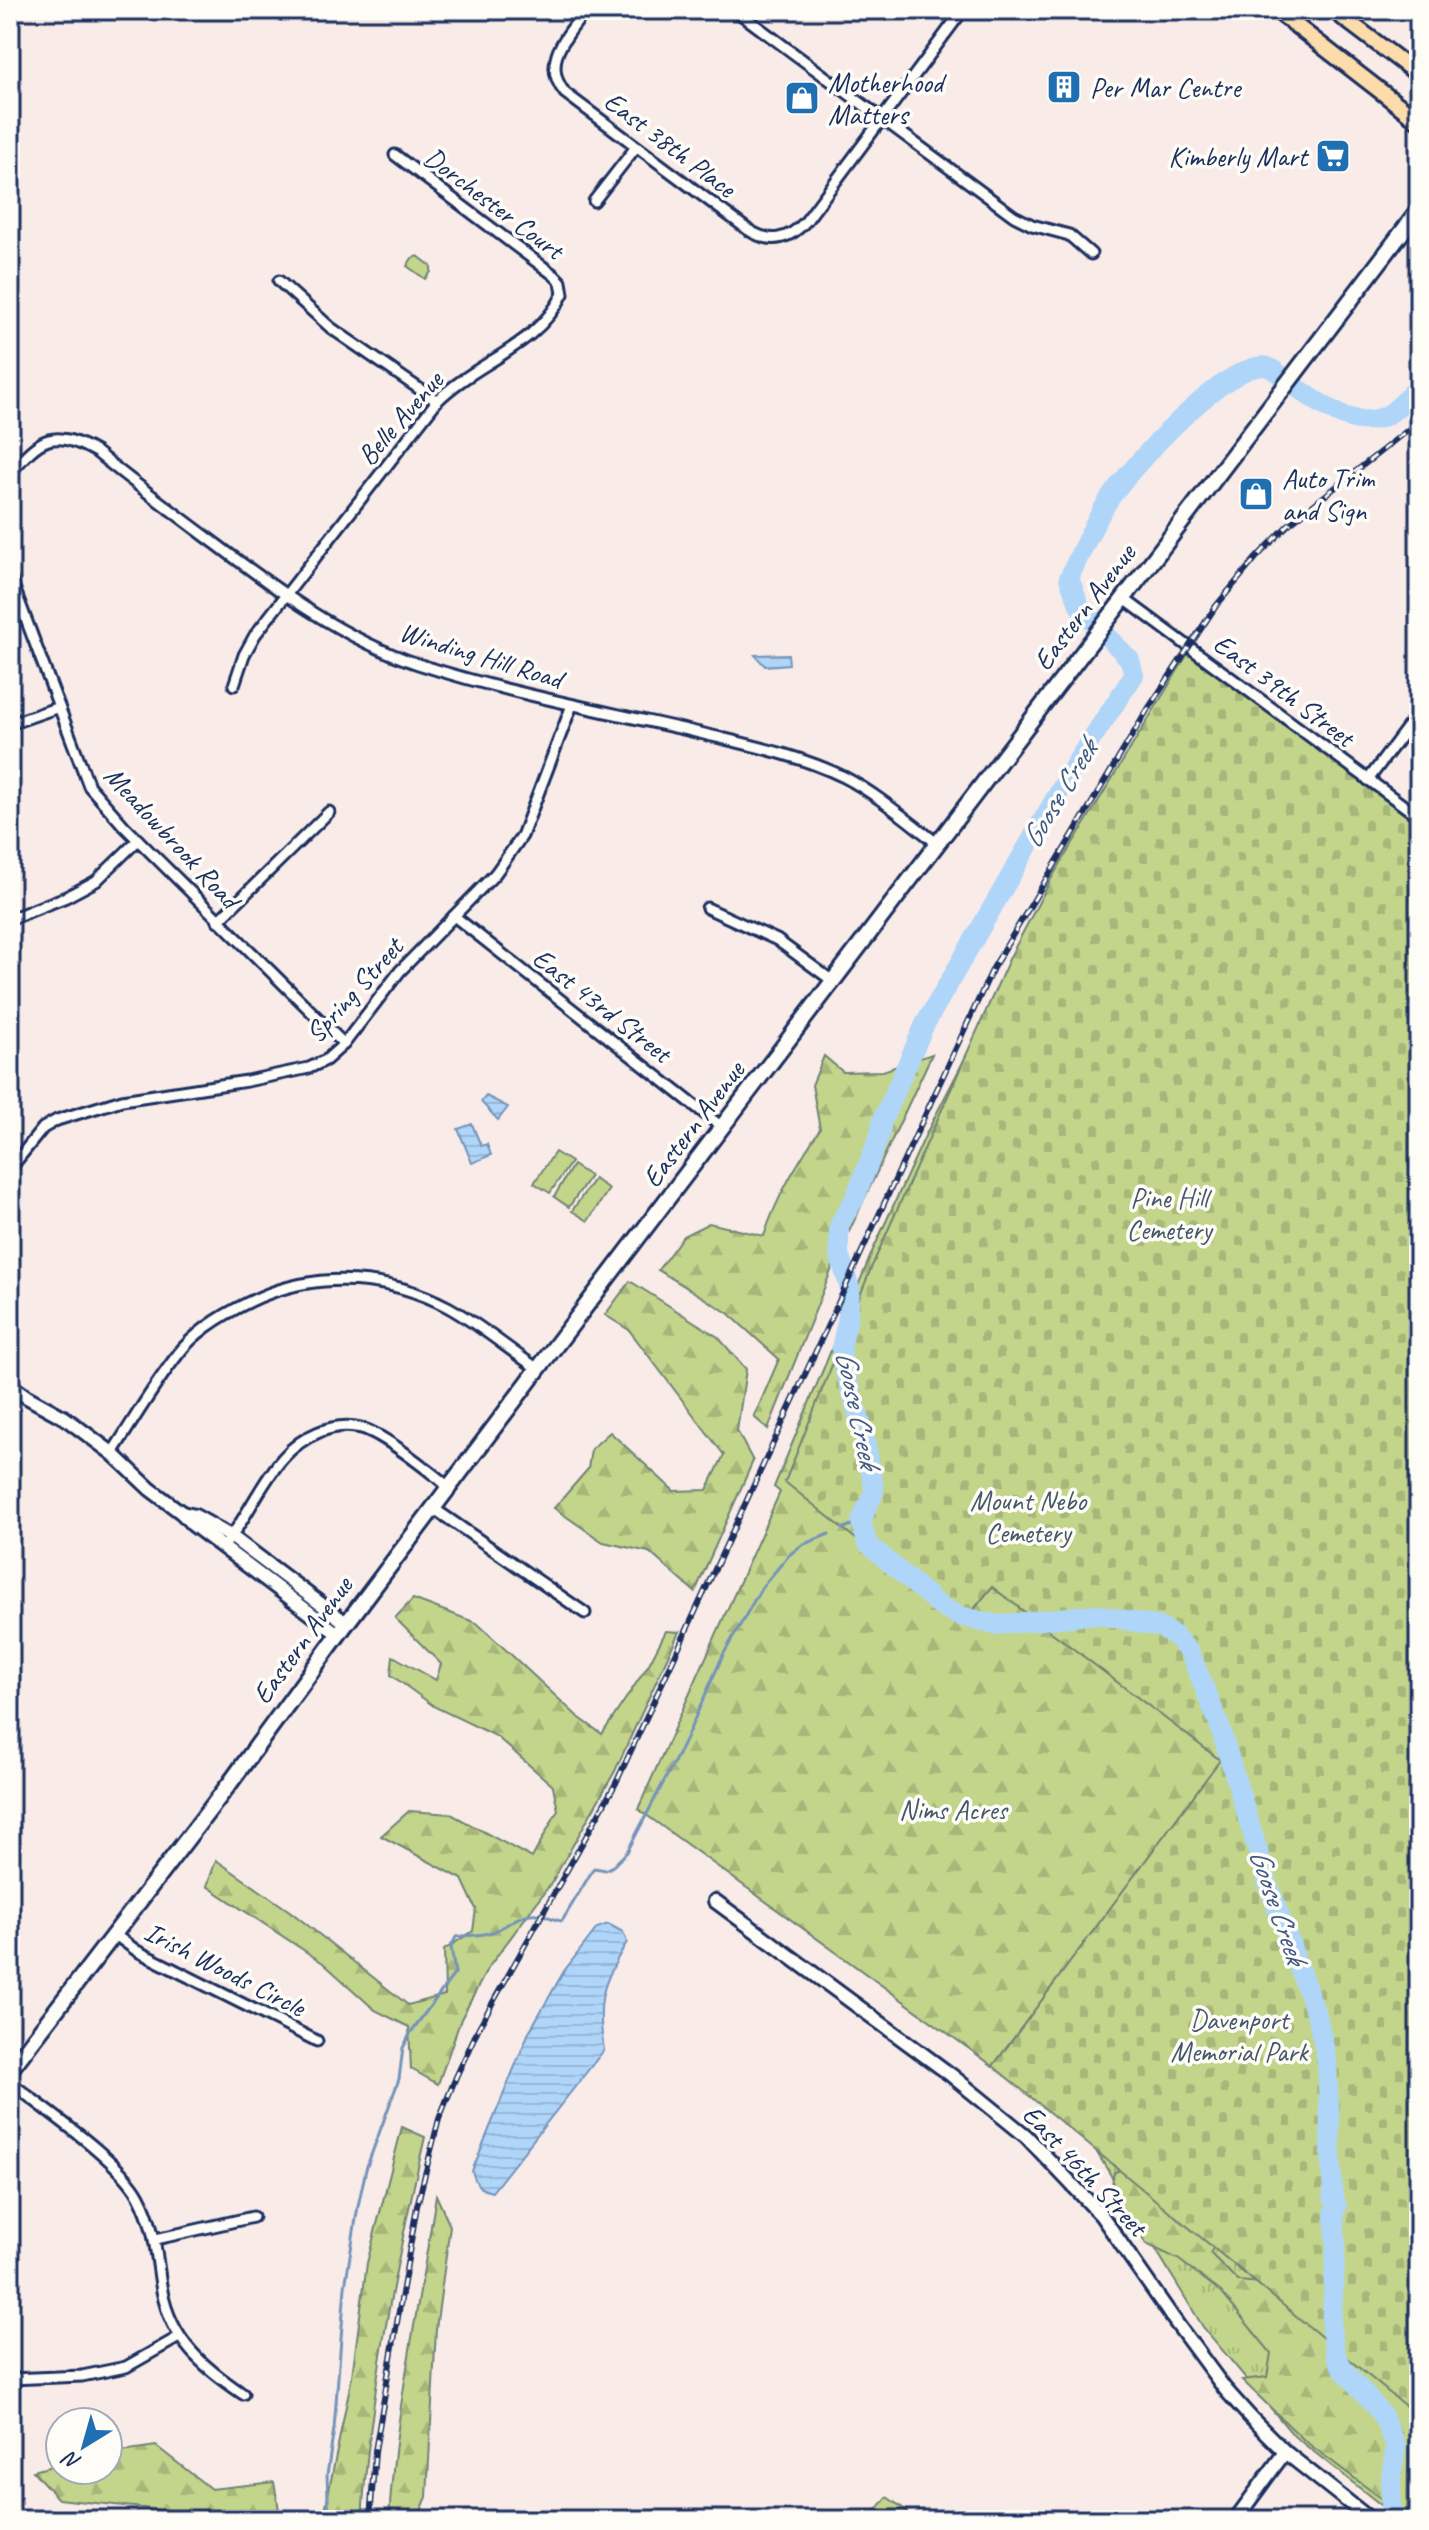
<svg xmlns="http://www.w3.org/2000/svg" width="1429" height="2530" font-family="Caveat,sans-serif">
  <defs>
    <pattern id="grass-tufts" width="24" height="20" patternUnits="userSpaceOnUse" patternTransform="scale(2)"><rect width="24" height="20" fill="#c3d58a"/><path d="M3 7l-1-3M5 7V3M7 7l1-3M15 17l-1-3M17 17v-4M19 17l1-3" fill="none" stroke="#a7b77a"/></pattern>
    <pattern id="forest-firs" width="22" height="20" patternUnits="userSpaceOnUse" patternTransform="scale(2)"><rect width="22" height="20" fill="#c3d58a"/><path d="M5 1l3.5 6h-7zM16 11l3.5 6h-7z" fill="#a7b77a"/></pattern>
    <pattern id="cemetery-stones" width="16" height="16" patternUnits="userSpaceOnUse" patternTransform="scale(2)"><rect width="16" height="16" fill="#c3d58a"/><path d="M2 7V4a2 2 0 0 1 4 0v3zM10 15v-3a2 2 0 0 1 4 0v3z" fill="#a7b77a"/></pattern>
    <pattern id="water-rules" width="6" height="5" patternUnits="userSpaceOnUse" patternTransform="scale(2)"><rect width="6" height="5" fill="#afd5f9"/><path d="M0 2.5h6" fill="none" stroke="#96b7d8"/></pattern>
  </defs>
  <rect width="100%" height="100%" fill="#f9ece8"/>
  <filter id="ink" filterUnits="userSpaceOnUse"><feTurbulence type="fractalNoise" baseFrequency=".0125" numOctaves="2"/><feDisplacementMap in="SourceGraphic" scale="16" xChannelSelector="R" yChannelSelector="G"/><feConvolveMatrix kernelMatrix="1 2 1 2 8 2 1 2 1" color-interpolation-filters="sRGB"/></filter>
  <g filter="url(#ink)">
    <path fill="url(#grass-tufts)" stroke="#6f8274" stroke-width="2" d="M1096,2151L1410,2409L1407,2520H1400L1294,2436L1203,2327Z"/>
    <g fill="url(#forest-firs)" stroke="#6f8274" stroke-width="2">
      <path d="M995,1000L1419,2409L1410,2520L1305,2441L1242,2380L1267,2377L1271,2353L1221,2292L1178,2259L1146,2244L1111,2191L1114,2172L1149,2162L1230,2222L1210,2253L1238,2281L1286,2285L1202,1785L993,2066L638,1809L780,1492L774,1487L873,1250L926,1134Z"/>
      <path d="M932,1054L833,1266L768,1429L754,1417L779,1359L728,1313L658,1270L683,1236L709,1223L764,1236C777,1196 797,1164 820,1129L812,1085L824,1056L843,1072L883,1071Z"/>
      <path d="M630,1281L718,1337L746,1369L737,1431L753,1461L695,1592L649,1552L603,1542L554,1508L588,1469L591,1449L610,1432L674,1491L707,1490L724,1455L629,1330L605,1315Z"/>
      <path d="M413,1599L477,1623L577,1716L602,1734L649,1664L666,1631L679,1632L615,1771L552,1882L488,1968L461,2019L438,2084L411,2069L409,2027L375,2010L323,1963L207,1886L216,1860L291,1912L408,2005L445,1995L444,1950L473,1931L476,1909L462,1879L381,1836L409,1811L451,1814L532,1858L558,1810L553,1786L496,1736L435,1707L391,1675L393,1656L436,1680L441,1664L395,1618Z"/>
      <path d="M402,2127L425,2137C396,2262 370,2392 362,2520H323L352,2376L367,2263Z"/>
      <path d="M436,2195L450,2226L436,2329L427,2497L417,2520H389C395,2410 420,2303 436,2195Z"/>
      <path d="M156,2446L211,2489L274,2482L279,2510L209,2515L58,2499L33,2471L60,2464V2470H108V2453Z"/>
      <path d="M887,2497L907,2511L900,2520H869Z"/>
    </g>
    <path fill="url(#cemetery-stones)" stroke="#6f8274" stroke-width="2" d="M1189,652L1419,825V2520H1407L1409,2409L993,2066L1220,1760L992,1587L962,1624L785,1482L872,1266L1010,957L1051,879Z"/>
    <g fill="#c3d58a" stroke="#6f8274" stroke-width="2">
      <path d="M418,256L431,266V272L425,279L407,266L412,258Z"/>
      <path d="M555,1152L571,1162L550,1193L534,1183Z"/>
      <path d="M573,1165L590,1176L569,1207L554,1197Z"/>
      <path d="M594,1179L609,1189L588,1221L572,1211Z"/>
    </g>
    <g fill="url(#water-rules)" stroke="#7493bb" stroke-width="2">
      <path d="M788,654L789,664L765,666L755,655Z"/>
      <path d="M486,1096L508,1107L498,1120L481,1102Z"/>
      <path d="M472,1124L481,1146L487,1144L491,1155L472,1163L458,1129Z"/>
      <path d="M608,1924L623,1932L627,1942C602,1985 596,2000 604,2050L492,2192C478,2189 476,2184 472,2171L529,2032L564,1971L597,1928Z"/>
    </g>
    <g fill="none" stroke-linecap="round" stroke-linejoin="round">
      <g stroke="#7493bb" stroke-width="3">
        <path d="M842,1529L861,1521"/>
        <path d="M329,2520L327,2475L334,2429L345,2287L358,2206L366,2169L399,2079L403,2048L411,2032L455,1973L451,1947L456,1937C466,1935 478,1936 489,1933C506,1929 518,1912 537,1914C545,1914 553,1920 562,1921L594,1868L606,1870L613,1866L627,1852L683,1745L723,1655L762,1587L789,1555L802,1545L829,1534"/>
      </g>
      <path stroke="#afd5f9" stroke-width="20" d="M1396,2520L1391,2507V2477L1396,2447L1382,2414L1343,2369L1336,2356L1331,2329L1336,2246L1334,2213L1337,2206L1333,2198L1327,2061L1318,2019L1269,1887L1218,1721L1190,1653L1175,1636L1160,1627L1096,1614L997,1625L960,1616L941,1607L867,1543L861,1521L874,1492L873,1483L864,1433L845,1372L841,1348L848,1317L850,1289L839,1254V1225L855,1198L880,1134L882,1121L925,1024L1077,761L1134,675L1130,660L1080,607L1069,578C1081,552 1092,526 1108,501C1127,471 1231,356 1268,367C1276,370 1286,380 1293,385C1319,402 1354,433 1387,415C1399,409 1409,395 1419,386"/>
      <g stroke="#1b2f5e" stroke-width="15">
        <g id="minor">
          <path d="M586,10C567,36 540,62 565,93L747,229C769,244 788,241 806,221L963,10"/>
          <path d="M735,10L1014,216L1032,225L1069,235L1091,254"/>
          <path d="M594,201L636,147"/>
          <path d="M279,281L331,328L437,401"/>
          <path d="M10,473C41,437 53,428 96,452C135,484 176,514 216,544C278,591 343,639 418,664C510,694 606,711 700,733C749,745 799,755 844,777C877,794 908,821 938,844"/>
          <path d="M10,577L89,786L124,826L344,1044"/>
          <path d="M1123,598L1419,817"/>
          <path d="M234,685L244,655L255,635L437,401C476,362 537,347 563,294L561,282L554,275L395,155"/>
          <path d="M10,724L59,707"/>
          <path d="M1368,780L1419,712"/>
          <path d="M707,908L777,940L834,982"/>
          <path d="M454,916L723,1128"/>
          <path d="M10,919L66,897L96,881L138,840"/>
          <path d="M218,921L329,812"/>
          <path d="M10,1169L43,1128L57,1120L122,1100L247,1081L309,1068L326,1060L344,1044L400,971L495,874L522,836L572,705"/>
          <path d="M112,1453C134,1420 159,1376 184,1347C204,1325 233,1309 260,1297C321,1271 390,1276 448,1307C479,1324 508,1349 538,1369"/>
          <path d="M433,1508L585,1613"/>
          <path d="M228,1541C248,1515 261,1483 283,1458C301,1437 332,1421 361,1428C384,1434 429,1471 449,1487"/>
          <path d="M114,1934L137,1951L317,2041"/>
          <path d="M10,2082C44,2109 120,2160 139,2196C156,2228 156,2257 162,2291C171,2340 203,2367 243,2394"/>
          <path d="M156,2239L253,2217"/>
          <path d="M10,2379L82,2376L126,2367L179,2337"/>
        </g>
      </g>
      <g stroke="#1b2f5e" stroke-width="18">
        <g id="tertiary">
          <path d="M10,1385L27,1397L65,1418L112,1453L150,1489L182,1513L192,1524L338,1634"/>
          <path d="M182,1513L195,1516L232,1537L346,1623"/>
          <path d="M715,1901L951,2075L1026,2136L1101,2215L1177,2324L1225,2389L1250,2417L1285,2452L1371,2520"/>
          <path d="M1235,2520L1285,2452"/>
        </g>
      </g>
      <g stroke="#1b2f5e" stroke-width="20">
        <path id="secondary" d="M10,2070L230,1783L343,1628L538,1369L1419,210"/>
      </g>
      <g stroke="#1b2f5e" stroke-width="20">
        <g id="primary">
          <path d="M1276,10L1419,121"/>
          <path d="M1333,10L1419,75"/>
        </g>
      </g>
      <use href="#minor" stroke="#fdfcf7" stroke-width="9"/>
      <use href="#tertiary" stroke="#fdfcf7" stroke-width="12"/>
      <use href="#secondary" stroke="#fdfcf7" stroke-width="14"/>
      <use href="#primary" stroke="#fddcac" stroke-width="14"/>
      <g stroke="#1b2f5e" stroke-width="6">
        <path id="rail" d="M370,2520L375,2451L417,2206L439,2119L456,2077L479,2027L616,1783L993,968L1148,709L1216,606L1256,558L1288,525L1419,421"/>
      </g>
      <use href="#rail" stroke="#fdfcf7" stroke-width="3" stroke-dasharray="9" stroke-linecap="butt"/>
    </g>
  </g>
  <defs>
    <g id="building-square" transform="scale(1.8)"><rect x="-9" y="-9" width="18" height="18" rx="4" fill="#1f6fb2" stroke="#fdfcf7"/><path d="M-4-6H4V6H1V3H-1V6H-4ZM-2.5-4.3h1.7v1.8h-1.7ZM.8-4.3h1.7v1.8H.8ZM-2.5-1h1.7V.8h-1.7ZM.8-1h1.7V.8H.8Z" fill="#fff"/></g>
    <g id="shop-square" transform="scale(1.8)"><rect x="-9" y="-9" width="18" height="18" rx="4" fill="#1f6fb2" stroke="#fdfcf7"/><path d="M-5-2.5h2.3a2.7 3.5 0 0 1 5.4 0H5L5.5 6h-11ZM-1.5-2.5h3a1.5 2.3 0 0 0-3 0Z" fill="#fff"/></g>
    <g id="supermarket-square" transform="scale(1.8)"><rect x="-9" y="-9" width="18" height="18" rx="4" fill="#1f6fb2" stroke="#fdfcf7"/><path d="M-6-5.5h2.5l.6 2H6L4.5 2H-2.5L-4.4-4H-6ZM-1.5 3.2a1.3 1.3 0 1 0 .1 0ZM3 3.2a1.3 1.3 0 1 0 .1 0Z" fill="#fff"/></g>
  </defs>
  <g fill-rule="evenodd">
    <use href="#building-square" x="1064" y="87"/>
    <use href="#shop-square" x="802" y="98"/>
    <use href="#supermarket-square" x="1333" y="156"/>
    <use href="#shop-square" x="1256" y="494"/>
  </g>
  <g text-anchor="middle" dominant-baseline="central" stroke-width="7" stroke-linejoin="round" paint-order="stroke">
    <g font-size="28" fill="#1b2f5e" stroke="#fdfcf7" text-anchor="start">
      <text x="828" y="82">Motherhood<tspan x="828" dy="32">Matters</tspan></text>
      <text x="1090" y="87">Per Mar Centre</text>
      <text x="1307" y="156" text-anchor="end">Kimberly Mart</text>
      <text x="1282" y="478">Auto Trim<tspan x="1282" dy="32">and Sign</tspan></text>
    </g>
    <g font-size="28" fill="#1b2f5e" stroke="#fdfcf7">
      <text transform="translate(670 144) rotate(37)">East 38th Place</text>
      <text transform="translate(494 203) rotate(37)">Dorchester Court</text>
      <text transform="translate(400 418) rotate(-49)">Belle Avenue</text>
      <text transform="translate(1084 607) rotate(-53)">Eastern Avenue</text>
      <text transform="translate(481 655) rotate(17)">Winding Hill Road</text>
      <text transform="translate(1284 690) rotate(37)">East 39th Street</text>
      <text transform="translate(172 837) rotate(47)">Meadowbrook Road</text>
      <text transform="translate(354 990) rotate(-48)">Spring Street</text>
      <text transform="translate(602 1005) rotate(38)">East 43rd Street</text>
      <text transform="translate(693 1124) rotate(-53)">Eastern Avenue</text>
      <text transform="translate(302 1640) rotate(-54)">Eastern Avenue</text>
      <text transform="translate(225 1969) rotate(27)">Irish Woods Circle</text>
      <text transform="translate(1085 2170) rotate(47)">East 46th Street</text>
    </g>
    <g font-size="28" fill="#455869" stroke="#fdfcf7">
      <text x="1169" y="1197">Pine Hill<tspan x="1169" dy="32">Cemetery</tspan></text>
      <text x="1028" y="1500">Mount Nebo<tspan x="1028" dy="32">Cemetery</tspan></text>
      <text x="953" y="1809">Nims Acres</text>
      <text x="1239" y="2019">Davenport<tspan x="1239" dy="32">Memorial Park</tspan></text>
    </g>
    <g font-size="30" font-style="italic" fill="#405885" stroke="#fdfcf7">
      <text transform="translate(1059 794) rotate(-59)">Goose Creek</text>
      <text transform="translate(858 1409) rotate(78)">Goose Creek</text>
      <text transform="translate(1278 1906) rotate(71)">Goose Creek</text>
    </g>
  </g>
  <rect width="1429" height="2530" fill="none" stroke="#fdfcf7" stroke-width="40"/>
  <rect x="20" y="20" width="1389" height="2490" fill="none" stroke="#1b2f5e" stroke-width="3" filter="url(#ink)"/>
  <g transform="translate(84 2446) rotate(217)"><circle r="38" fill="#fdfcf7" stroke="#a3aaba" stroke-width="2"/>
  <path d="M0-6L14 30L0 20L-14 30Z" fill="#1f6fb2"/>
  <text y="-12" font-size="22" font-weight="bold" text-anchor="middle" fill="#1b2f5e">N</text>
  </g>
</svg>
